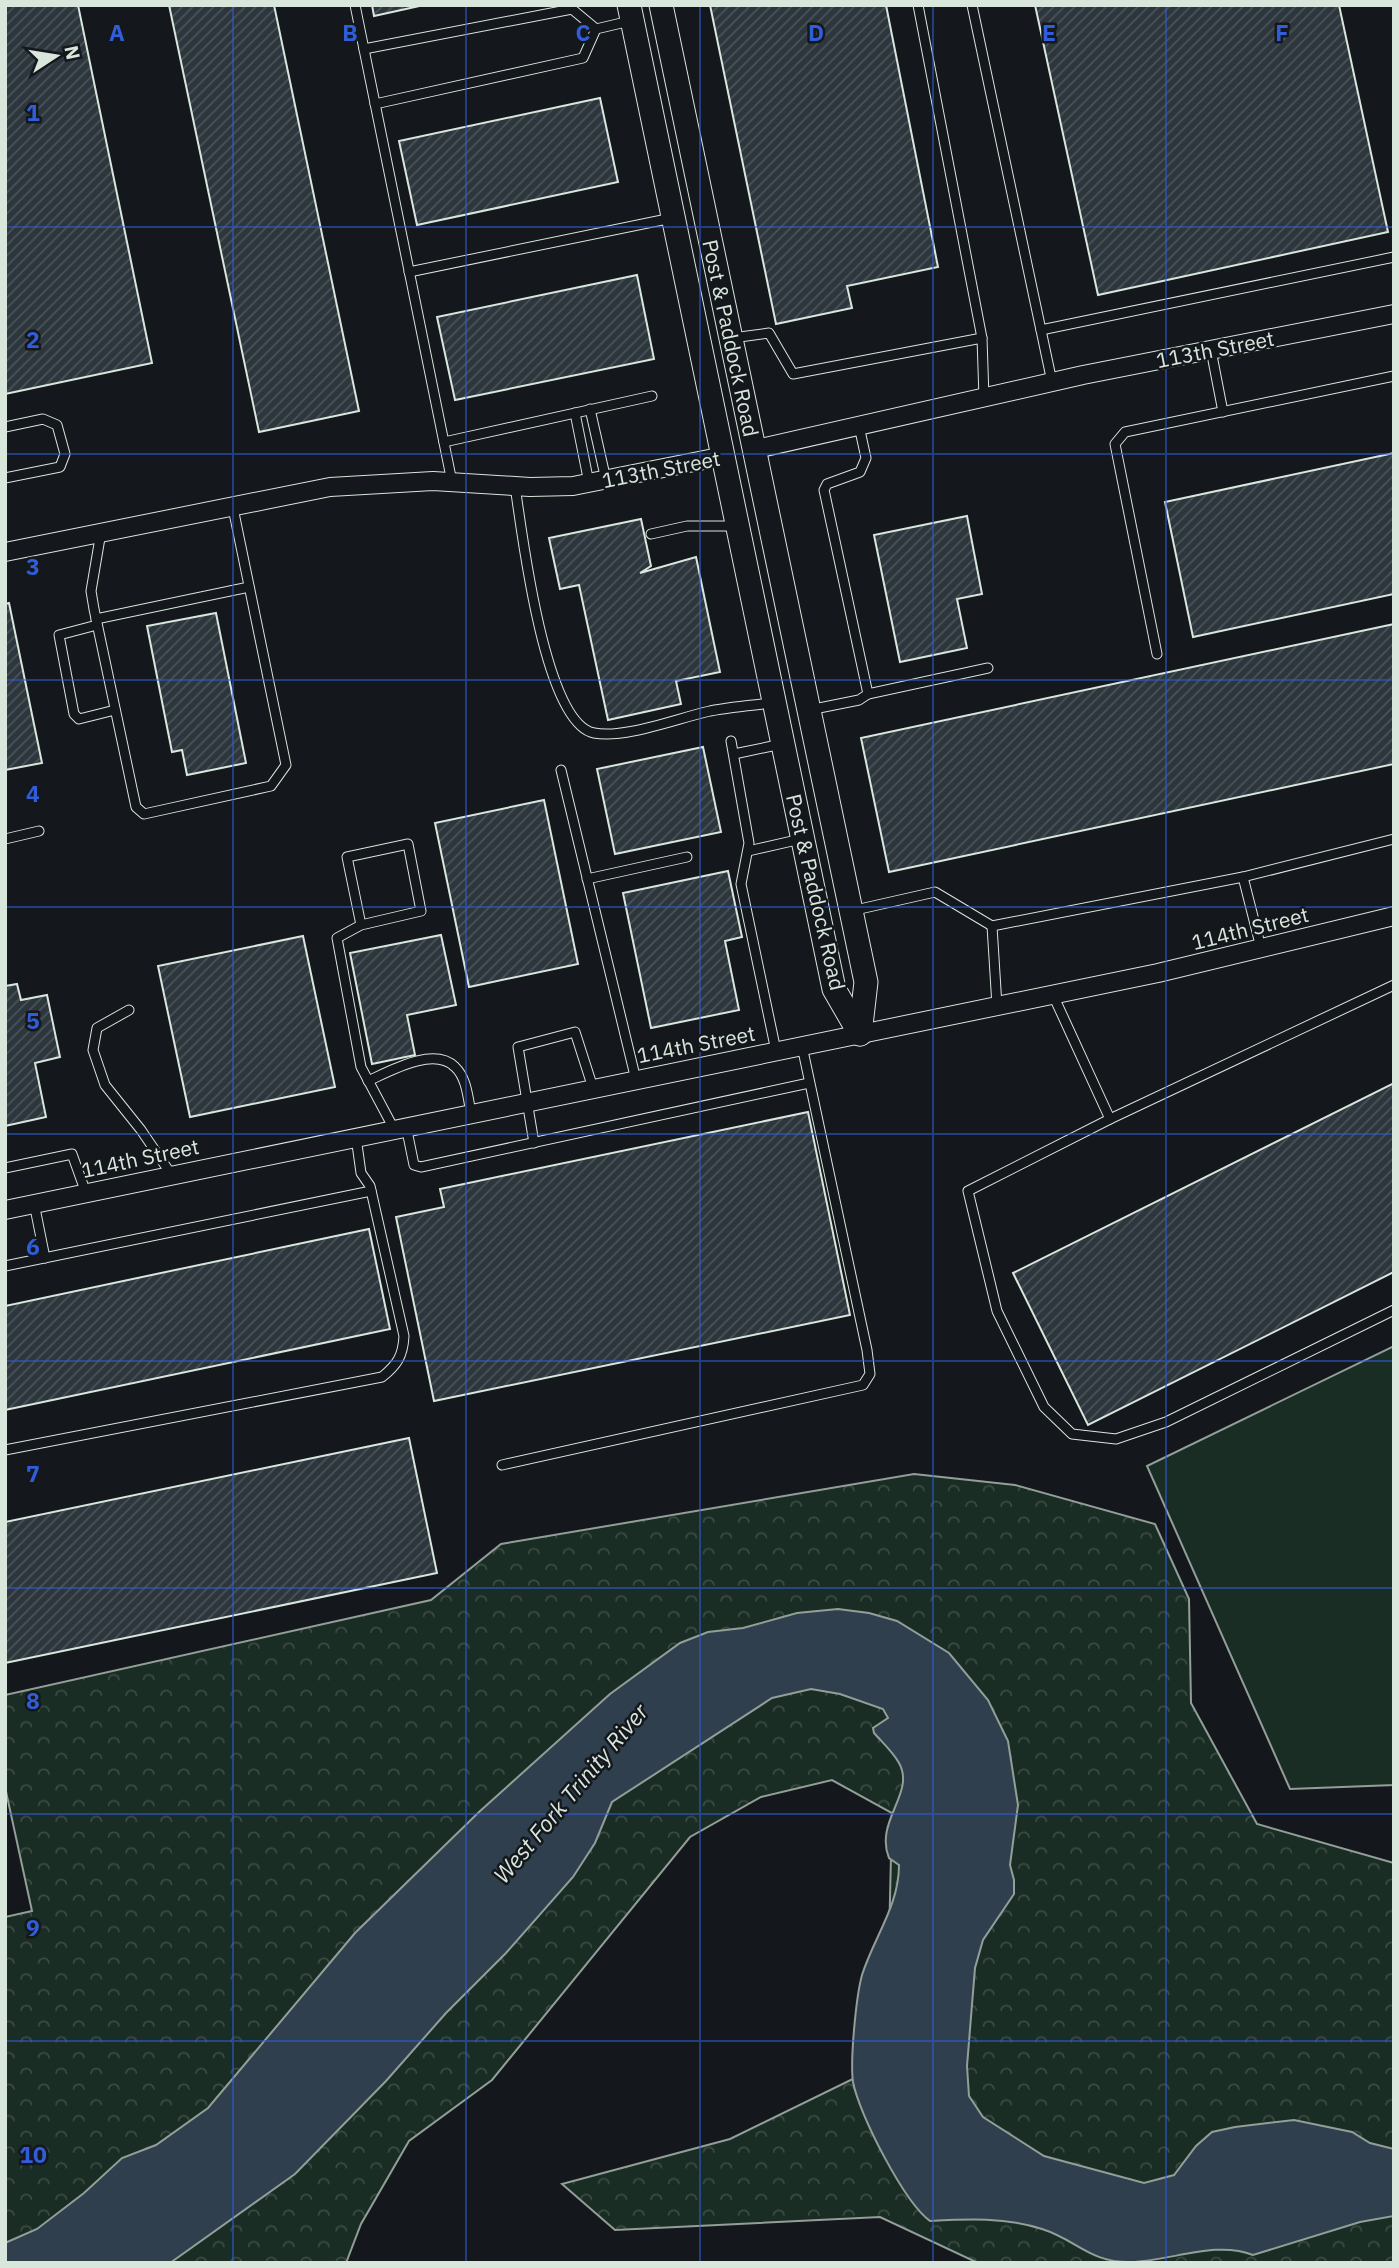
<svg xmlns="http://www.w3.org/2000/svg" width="1399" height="2268" font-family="'IBM Plex Sans',sans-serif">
  <defs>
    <pattern id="forest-crowns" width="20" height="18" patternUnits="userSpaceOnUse" patternTransform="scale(1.75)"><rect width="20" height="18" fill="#1a2d24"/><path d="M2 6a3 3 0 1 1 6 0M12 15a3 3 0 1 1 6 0" fill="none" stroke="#3b4b43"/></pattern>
    <pattern id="building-hatch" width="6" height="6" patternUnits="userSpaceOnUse" patternTransform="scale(1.75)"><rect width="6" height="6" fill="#2c363c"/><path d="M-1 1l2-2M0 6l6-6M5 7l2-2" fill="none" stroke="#4a5358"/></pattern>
  </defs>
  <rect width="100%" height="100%" fill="#14181c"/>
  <path fill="#1a2d24" stroke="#939e99" stroke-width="2" d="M1394,1346V1785L1290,1789L1147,1466Z"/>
  <path fill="url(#forest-crowns)" stroke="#939e99" stroke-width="2" d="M914,1474L1015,1485L1155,1524L1189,1599L1191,1703L1257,1824L1394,1863V2263H978L880,2217L615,2230L562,2184L730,2139L861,2075L889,1941L892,1813L832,1780L761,1797L690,1837L492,2080L409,2141L361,2224L346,2263H5V1917L32,1911L5,1787V1695L431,1600L501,1544Z"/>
  <path fill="#2f3f4d" stroke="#939e99" stroke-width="2" d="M838,1609L869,1613L897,1621L949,1653L988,1700L1008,1741L1018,1805L1010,1865L1014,1880V1894L983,1940L975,1968L967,2066L969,2096L983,2117L1044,2156L1144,2183L1174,2175L1196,2146L1212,2132L1235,2127L1294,2120L1352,2132L1370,2143L1394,2149V2216L1360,2222L1253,2255C1216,2240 1171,2261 1131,2262C1090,2263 1077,2240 1042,2229C1006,2217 967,2219 930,2221C904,2202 859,2114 853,2082C850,2060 856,1997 862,1975C874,1937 899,1906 899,1865L889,1858C874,1821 916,1793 899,1763C893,1752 882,1742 874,1733L873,1728L888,1718L883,1709L840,1694L811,1689L772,1698L612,1802L595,1843L573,1877L506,1953L446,2013L386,2081L295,2174L170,2263H5V2243L37,2229L84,2193L122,2158L156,2145L208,2108L355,1933L479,1812L610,1694L680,1643L708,1632L743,1628L797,1613Z"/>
  <g fill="url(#building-hatch)" stroke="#d8e6dc" stroke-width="2">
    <path d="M5,5H78L152,363L5,394Z"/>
    <path d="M169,5H274L359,411L259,432Z"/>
    <path d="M372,5H424L374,16Z"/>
    <path d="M710,5H886L938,267L847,286L852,308L776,324Z"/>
    <path d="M1035,5H1339L1388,232L1098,295Z"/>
    <path d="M600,98L618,182L417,225L399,141Z"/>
    <path d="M637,275L654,359L455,400L437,317Z"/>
    <path d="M1394,453V594L1193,637L1165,502Z"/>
    <path d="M967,516L982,594L957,599L967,648L900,662L874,535Z"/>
    <path d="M641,519L651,566L640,573L696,557L720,672L676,681L681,704L608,720L579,585L560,589L549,538Z"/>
    <path d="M9,603L42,763L5,770V604Z"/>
    <path d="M216,613L246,763L187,775L182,750L172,752L147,626Z"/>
    <path d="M1394,624V764L889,872L861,738Z"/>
    <path d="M703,747L721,832L615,854L597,769Z"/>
    <path d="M544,800L578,964L469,987L435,823Z"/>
    <path d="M728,871L742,937L725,941L739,1010L651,1028L623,893Z"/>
    <path d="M441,935L456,1005L407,1015L415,1055L372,1064L350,953Z"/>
    <path d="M303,936L335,1087L190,1117L158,966Z"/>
    <path d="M17,984L21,1000L47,995L60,1057L35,1063L46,1117L5,1126V986Z"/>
    <path d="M1394,1083V1272L1088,1425L1013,1273Z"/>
    <path d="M808,1112L850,1315L434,1401L396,1217L444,1207L440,1189Z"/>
    <path d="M369,1229L390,1329L5,1410V1306Z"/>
    <path d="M409,1438L437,1573L5,1663V1522Z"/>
  </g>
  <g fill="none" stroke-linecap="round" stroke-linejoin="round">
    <g stroke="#d8e6dc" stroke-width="11">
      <g id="lane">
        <path d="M355,5L452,482"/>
        <path d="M918,5L982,338"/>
        <path d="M972,5L1052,382"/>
        <path d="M364,49L572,9L596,29"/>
        <path d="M375,104L583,58L596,29L630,21"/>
        <path d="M409,272L672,218"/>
        <path d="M1041,330L1394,257"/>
        <path d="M732,338L769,333L793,374L982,338L984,398"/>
        <path d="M1211,350L1223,412"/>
        <path d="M590,409L606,480"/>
        <path d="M575,413L589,483"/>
        <path d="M5,427L43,419L57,425L65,454L60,467L5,478"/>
        <path d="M444,442L652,396"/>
        <path d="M515,486C522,532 544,723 594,733C625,739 678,718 710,711C731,707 752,705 773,703"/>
        <path d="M101,532L91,591L94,609L136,807L144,814L271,786L286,765L233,508"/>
        <path d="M651,534L687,526H736"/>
        <path d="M96,619L249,587"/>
        <path d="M97,625L59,635L74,714L79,719L115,710"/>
        <path d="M1157,654L1115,444L1125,432L1394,376"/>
        <path d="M868,694L988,668"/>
        <path d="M809,710L859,700L868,694L824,490L827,484L860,472L866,458L859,426"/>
        <path d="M731,741L749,843L741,884L776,1051"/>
        <path d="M734,754L782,744"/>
        <path d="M561,770L636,1080"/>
        <path d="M5,839L39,831"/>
        <path d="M748,851L801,839"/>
        <path d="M587,879L687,857"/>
        <path d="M851,911L935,892L992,926"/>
        <path d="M361,925L347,857L408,844L421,911L361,925L337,938L361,1067L394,1129"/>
        <path d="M1261,948L1243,877L1394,839"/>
        <path d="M1053,995L1110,1119L1394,985"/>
        <path d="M997,1006L992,926L1243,877"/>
        <path d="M129,1010L97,1028L93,1050L105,1085L141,1130L171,1174"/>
        <path d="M368,1081C390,1071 434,1046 455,1067C467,1078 468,1099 471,1113"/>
        <path d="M1110,1119L968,1191L997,1311L1044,1407L1072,1434L1116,1439L1166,1422L1394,1310"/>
        <path d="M406,1126L414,1165L421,1167L809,1083"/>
        <path d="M534,1143L518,1047L575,1032L593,1088"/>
        <path d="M5,1168L72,1154L86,1193"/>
        <path d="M34,1203L45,1258"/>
        <path d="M5,1266L371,1191"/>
        <path d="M5,1450L382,1377C397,1365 403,1356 404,1336L370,1186L361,1173L356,1137"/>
        <path d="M502,1465L863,1385L870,1374L867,1350L802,1046"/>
      </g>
    </g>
    <g stroke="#d8e6dc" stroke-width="20">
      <g id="street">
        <path d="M756,449L1083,375L1394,314"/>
        <path d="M5,552L330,487L433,481L530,487L573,486L724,456"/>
        <path d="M5,1210L1158,973L1394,916"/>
      </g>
    </g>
    <g stroke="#d8e6dc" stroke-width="25">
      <g id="secondary">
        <path d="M629,5L834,989L860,1034"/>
        <path d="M661,5L866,982L860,1034"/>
      </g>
    </g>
    <use href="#lane" stroke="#14181c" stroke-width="9"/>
    <use href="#street" stroke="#14181c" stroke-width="18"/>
    <use href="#secondary" stroke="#14181c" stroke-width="23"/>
  </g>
  <path fill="none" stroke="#305dd8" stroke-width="2" stroke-opacity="0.55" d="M233,5V2263M466,5V2263M700,5V2263M933,5V2263M1166,5V2263M5,227H1394M5,454H1394M5,680H1394M5,907H1394M5,1134H1394M5,1361H1394M5,1588H1394M5,1814H1394M5,2041H1394"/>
  <g text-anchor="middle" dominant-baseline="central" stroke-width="5" stroke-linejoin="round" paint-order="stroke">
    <g font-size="21" fill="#d8e6dc" stroke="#14181c">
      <text transform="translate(731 338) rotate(78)">Post &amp; Paddock Road</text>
      <text transform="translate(1215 349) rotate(-11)">113th Street</text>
      <text transform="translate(661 469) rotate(-11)">113th Street</text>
      <text transform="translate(816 892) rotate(77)">Post &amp; Paddock Road</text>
      <text transform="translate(1250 928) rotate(-14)">114th Street</text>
      <text transform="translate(696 1044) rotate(-11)">114th Street</text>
      <text transform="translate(140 1158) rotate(-12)">114th Street</text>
    </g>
    <g font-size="23" font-style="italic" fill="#d8e6dc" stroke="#14181c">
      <text transform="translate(570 1793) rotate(-50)">West Fork Trinity River</text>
    </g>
  </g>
  <g font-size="23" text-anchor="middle" font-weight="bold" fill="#305dd8" stroke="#14181c" stroke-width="5" stroke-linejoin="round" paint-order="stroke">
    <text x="117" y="41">A</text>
    <text x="350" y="41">B</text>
    <text x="583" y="41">C</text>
    <text x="816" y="41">D</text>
    <text x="1049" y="41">E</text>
    <text x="1282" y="41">F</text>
    <text x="33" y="121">1</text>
    <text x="33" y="348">2</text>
    <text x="33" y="575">3</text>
    <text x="33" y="802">4</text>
    <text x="33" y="1029">5</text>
    <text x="33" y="1255">6</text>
    <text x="33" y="1482">7</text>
    <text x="33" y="1709">8</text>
    <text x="33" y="1936">9</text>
    <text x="33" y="2163">10</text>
  </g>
  <rect width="1399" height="2268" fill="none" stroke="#d8e6dc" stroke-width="14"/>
  <g transform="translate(56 56) rotate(78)" stroke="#14181c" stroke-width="5" paint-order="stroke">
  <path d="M0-5L12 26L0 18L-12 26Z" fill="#d8e6dc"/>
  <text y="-10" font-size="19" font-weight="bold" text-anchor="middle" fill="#d8e6dc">N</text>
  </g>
</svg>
